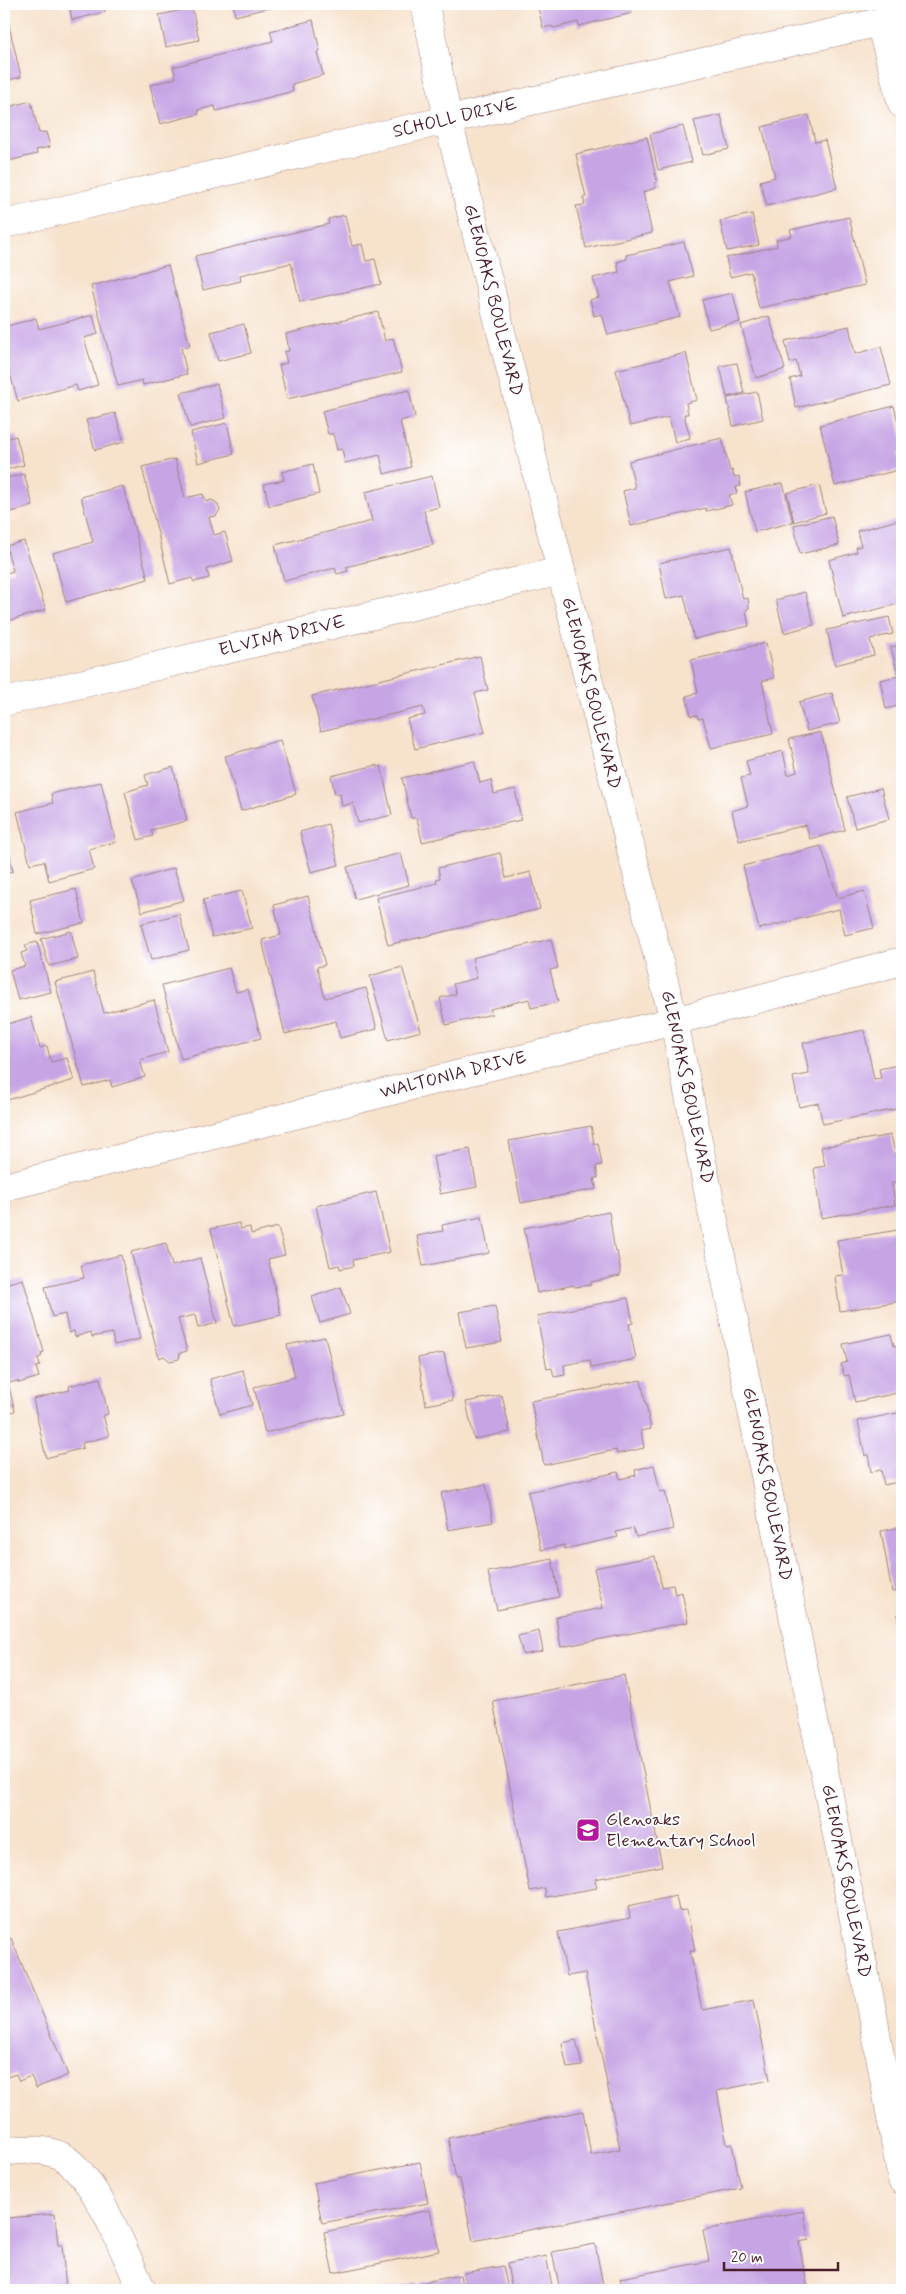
<svg xmlns="http://www.w3.org/2000/svg" width="906" height="2294" font-family="Mynerve,sans-serif">
  <rect width="100%" height="100%" fill="#fff"/>
  <filter id="ink" filterUnits="userSpaceOnUse"><feTurbulence type="fractalNoise" baseFrequency=".02" numOctaves="2"/><feDisplacementMap in="SourceGraphic" scale="10" xChannelSelector="R" yChannelSelector="G"/><feConvolveMatrix kernelMatrix="1 2 1 2 8 2 1 2 1" color-interpolation-filters="sRGB"/></filter>
  <filter id="wash" filterUnits="userSpaceOnUse"><feTurbulence type="fractalNoise" baseFrequency=".0096" numOctaves="4" result="noise"/><feDisplacementMap in="SourceGraphic" scale="20" xChannelSelector="R" yChannelSelector="G"/><feGaussianBlur stdDeviation="1.12" result="paint"/><feColorMatrix in="noise" values="0 0 0 0 0 0 0 0 0 0 0 0 0 0 0 0 0 1.4 0 .05"/><feComposite in="paint" operator="in"/></filter>
  <g filter="url(#wash)">
    <rect width="100%" height="100%" fill="#f7e2cc"/>
    <g id="blocks">
      <g fill="#c7a5e5">
        <path d="M69,4H103L105,12L72,20Z"/>
        <path d="M193,4H214V5L194,9Z"/>
        <path d="M233,4H284L235,16Z"/>
        <path d="M537,4H635L636,8L631,9L632,13L579,26L578,22L553,28L552,26L543,28Z"/>
        <path d="M192,8L199,40L166,47L159,15Z"/>
        <path d="M6,13L21,77L4,81V14Z"/>
        <path d="M313,20L320,51L317,52L323,75L292,84L293,91L216,111L215,106L198,110L199,114L160,124L150,85L176,78L173,67L273,41L270,31Z"/>
        <path d="M31,101L39,133L46,132L50,147L36,150L37,154L4,162V108Z"/>
        <path d="M721,115L729,149L703,155L694,121Z"/>
        <path d="M809,115L815,142L825,140L837,188L767,206L760,181L775,177L762,127Z"/>
        <path d="M683,126L692,162L658,170L650,134Z"/>
        <path d="M647,137L657,182L655,183L656,188L643,192L652,233L586,248L576,206L585,205L583,197H586L576,154Z"/>
        <path d="M752,214L759,245L727,251L720,221Z"/>
        <path d="M345,215L352,246L362,244L366,261L375,259L381,284L300,302L291,263L240,275L241,281L203,290L195,256L329,224L328,219Z"/>
        <path d="M849,217L865,285L759,308L751,272L730,277L726,258L777,246L776,240L792,236L790,230Z"/>
        <path d="M684,242L693,276L670,282L680,317L608,335L602,314L594,316L590,300L599,297L593,278L619,272L617,262L627,259L626,255Z"/>
        <path d="M168,265L190,346L181,348L187,374L143,385L142,380L118,386L91,286Z"/>
        <path d="M733,293L740,322L709,329L702,300Z"/>
        <path d="M378,312L385,341L393,338L402,372L287,399L279,365L287,363L284,352L289,351L286,334Z"/>
        <path d="M93,315L98,334L84,338L98,385L78,391L76,385L18,401L4,354V327L36,318L39,329Z"/>
        <path d="M769,316L785,369L756,378L741,325Z"/>
        <path d="M244,324L251,353L218,361L211,332Z"/>
        <path d="M849,326L855,354L881,347L891,385L796,408L790,379L800,376L796,361L790,363L785,341Z"/>
        <path d="M686,353L697,400L686,403L688,414H684L690,438L675,442L669,417L630,426L616,370Z"/>
        <path d="M737,363L744,393L727,397L720,366Z"/>
        <path d="M217,384L226,418L190,427L181,393Z"/>
        <path d="M409,390L415,417L400,421L411,467L384,474L380,455L345,463L342,449L337,450L333,434H328L322,411Z"/>
        <path d="M757,392L763,419L733,426L727,398Z"/>
        <path d="M894,406L902,438V453L898,454L902,469L835,486L820,425Z"/>
        <path d="M115,413L124,442L95,450L86,420Z"/>
        <path d="M227,423L234,454L198,463L191,432Z"/>
        <path d="M16,436L24,465L4,470V439Z"/>
        <path d="M722,438L730,471L732,470L734,477L739,476L741,486L736,487L737,493L729,495L732,505L706,511V508L631,526L623,491L635,488L629,461Z"/>
        <path d="M175,459L185,498L203,494L206,502L212,500L217,503L220,510L216,516L209,517L214,535L225,532L233,561L207,569L209,578L194,582L192,578L170,584L142,467Z"/>
        <path d="M313,464L319,494L269,506L264,484L284,480L282,472Z"/>
        <path d="M24,474L33,506L4,514V479Z"/>
        <path d="M432,476L439,507L424,511L433,545L346,567L348,571L337,574L335,568L284,581L275,545L372,521L365,492Z"/>
        <path d="M783,483L793,522L755,532L745,492Z"/>
        <path d="M819,485L826,513L794,522L787,493Z"/>
        <path d="M123,486L148,579L66,602L53,553L93,542L81,497Z"/>
        <path d="M832,516L839,545L800,554L794,525Z"/>
        <path d="M902,519V603L843,618L829,560L857,552L856,547L861,546L857,531Z"/>
        <path d="M24,541L46,610L4,622V574L13,571L6,546Z"/>
        <path d="M731,547L743,599L748,598L749,608L746,610L749,626L694,639L684,595L666,599L659,563Z"/>
        <path d="M805,592L814,625L784,633L776,600Z"/>
        <path d="M889,617L893,634L870,639L874,655L835,665L827,630Z"/>
        <path d="M766,643L774,678L762,681L773,734L711,748L703,718L698,719L697,715L691,716L686,696L698,693L691,660Z"/>
        <path d="M902,645V705L886,709L880,680L898,676L891,647Z"/>
        <path d="M480,656L488,690L475,693L485,732L415,749L407,719L425,715L423,707L321,731L312,696Z"/>
        <path d="M832,693L840,723L807,731L799,702Z"/>
        <path d="M821,732L845,830L810,839L806,825L739,841L732,811L748,806L741,778L750,776L746,761L783,751L788,775L797,772L789,739Z"/>
        <path d="M280,740L296,794L241,811L225,756Z"/>
        <path d="M474,761L480,783L491,780L494,794L515,789L521,820L422,842L417,818H411L402,778Z"/>
        <path d="M377,765V767L381,766L392,815L358,823L353,803L342,806L340,793L335,794L331,776Z"/>
        <path d="M173,767L187,821L151,830L153,836L138,840L125,792L148,785L145,775Z"/>
        <path d="M101,782L116,842L89,849L94,869L49,881L44,861L30,864L17,812L53,803L51,794Z"/>
        <path d="M881,788L889,819L855,828L847,797Z"/>
        <path d="M902,820V840L897,822Z"/>
        <path d="M328,824L339,865L311,872L300,832Z"/>
        <path d="M4,835L13,871L4,874Z"/>
        <path d="M821,846L838,898L864,891L874,928L845,935L839,909L759,929L743,866Z"/>
        <path d="M401,853L409,885L355,899L347,867Z"/>
        <path d="M500,853L506,878L531,872L540,909L388,945L376,898L437,883L436,879L440,878L438,868Z"/>
        <path d="M174,868L184,900L142,912L132,881Z"/>
        <path d="M76,889L84,923L37,934L30,900Z"/>
        <path d="M242,891L252,928L212,937L203,900Z"/>
        <path d="M308,896L325,965L317,967L325,998L366,988L377,1029L340,1038L336,1021L285,1034L262,940L281,935L274,905Z"/>
        <path d="M179,914L189,950L151,960L141,924Z"/>
        <path d="M71,931L78,959L49,966L41,939Z"/>
        <path d="M551,939L558,968L550,970L558,1002L531,1008L529,999L490,1009L492,1014L446,1025L440,998L456,994L453,984L477,978L472,958Z"/>
        <path d="M37,942L51,992L18,1000L10,970L25,966L21,953L27,951L25,945Z"/>
        <path d="M402,967L421,1031L388,1040L370,976Z"/>
        <path d="M229,968L236,992L248,989L261,1038L181,1059L162,985Z"/>
        <path d="M93,972L104,1013L154,1000L168,1052L140,1060L145,1077L112,1087L110,1080L84,1087L55,982Z"/>
        <path d="M31,1017L40,1048L47,1046L51,1062L67,1058L74,1080L4,1101V1025Z"/>
        <path d="M864,1030L874,1079L881,1078L879,1069L902,1064V1108L823,1124L818,1103L799,1107L793,1077L809,1074L803,1043Z"/>
        <path d="M591,1126L594,1144L598,1143L602,1165L596,1166L598,1178H594L596,1189L521,1203L509,1141Z"/>
        <path d="M891,1135L895,1154L902,1152V1190L898,1191L897,1183H892L895,1205L821,1218L814,1168L825,1166L821,1147Z"/>
        <path d="M470,1149L477,1187L440,1194L433,1156Z"/>
        <path d="M376,1192L390,1252L353,1260L354,1266L340,1269L339,1265L330,1267L316,1206Z"/>
        <path d="M609,1212L615,1252L617,1251L620,1267V1276L591,1282V1285L575,1287L574,1285L537,1293L524,1228Z"/>
        <path d="M482,1217L489,1253L423,1266L417,1236L443,1231L442,1225Z"/>
        <path d="M239,1223L241,1229L250,1227L251,1234L278,1227L285,1255L268,1259L281,1315L234,1326L211,1229Z"/>
        <path d="M898,1230L902,1254V1301L840,1311L835,1276L843,1275L837,1240Z"/>
        <path d="M166,1243L172,1266L200,1258L217,1323L198,1328L195,1315L178,1319L187,1351L180,1353L179,1359L170,1361L164,1356L159,1358L131,1252Z"/>
        <path d="M121,1255L140,1339L114,1345L112,1333L92,1337L91,1332L75,1337L74,1331L69,1333L65,1314L52,1317L45,1287L84,1278L81,1265Z"/>
        <path d="M23,1279L44,1352L41,1353L42,1356L38,1358L40,1366L36,1367L39,1377L19,1383L18,1381L8,1383L15,1411L4,1414V1284Z"/>
        <path d="M341,1287L350,1314L320,1323L312,1297Z"/>
        <path d="M628,1298L633,1323L629,1324L636,1359L591,1368L590,1360L564,1365L565,1375L554,1377L552,1368L547,1369L537,1316Z"/>
        <path d="M495,1306L502,1342L466,1348L459,1312Z"/>
        <path d="M891,1334L894,1346L902,1345V1392L855,1402L849,1375L844,1376L841,1364L847,1362L843,1344Z"/>
        <path d="M325,1337L344,1414L265,1433L254,1387L295,1377L287,1345Z"/>
        <path d="M444,1353L453,1400L426,1405L418,1358Z"/>
        <path d="M243,1370L252,1405L220,1414L210,1379Z"/>
        <path d="M100,1378L108,1414L103,1415L109,1436L82,1443L83,1448L46,1458L33,1399L70,1390L69,1386Z"/>
        <path d="M641,1380L651,1429L641,1431L644,1448L617,1454L616,1450L544,1465L531,1401Z"/>
        <path d="M502,1395L510,1432L474,1439L466,1402Z"/>
        <path d="M902,1412V1481L884,1485L881,1470L871,1472L868,1454L865,1456L858,1421Z"/>
        <path d="M654,1465L660,1492L665,1491L673,1529L636,1537L633,1528L616,1532L618,1537L564,1549V1545L541,1550L528,1492L618,1472L620,1479L636,1475L635,1470Z"/>
        <path d="M486,1484L493,1522L448,1530L441,1493Z"/>
        <path d="M902,1527V1590L892,1592L881,1531Z"/>
        <path d="M655,1556L662,1587L673,1585L675,1594L682,1592L688,1622L561,1647L556,1617L603,1608L594,1568Z"/>
        <path d="M552,1559L559,1597L497,1610L488,1572Z"/>
        <path d="M902,1614V1636H901L897,1615Z"/>
        <path d="M539,1631L543,1651L523,1655L518,1636Z"/>
        <path d="M624,1675L662,1866L595,1879L597,1888L546,1897L545,1888L530,1891L493,1701Z"/>
        <path d="M676,1896L679,1911L687,1910L695,1951H690L702,2010L754,2000L770,2080L717,2091L727,2145L732,2144L741,2188L473,2241L460,2179H456L448,2138L583,2111L591,2155L620,2149L585,1973L567,1976L558,1932L630,1918L628,1906Z"/>
        <path d="M11,1938L68,2075L36,2088L31,2076L19,2081L16,2074L7,2077L4,2069V1941Z"/>
        <path d="M576,2040L582,2066L567,2068L562,2043Z"/>
        <path d="M420,2162L428,2203L322,2223L314,2183Z"/>
        <path d="M430,2210L439,2251L333,2273L324,2232Z"/>
        <path d="M803,2211L809,2240L799,2242L808,2290H623L620,2278L709,2261L703,2230Z"/>
        <path d="M55,2214L58,2245H62L66,2290H4V2225H7V2218Z"/>
        <path d="M595,2244L604,2290H560L552,2252Z"/>
        <path d="M546,2256L553,2290H512L507,2264Z"/>
        <path d="M503,2266L508,2290H467L463,2273Z"/>
        <path d="M460,2275L463,2290H421L420,2283Z"/>
        <path d="M416,2283L417,2290H385V2289Z"/>
      </g>
    </g>
  </g>
  <g filter="url(#ink)">
    <use href="#blocks" fill-opacity="0" stroke="#a0807c" stroke-width="1"/>
    <g fill="none" stroke-linecap="round" stroke-linejoin="round">
      <g stroke="#a0807c" stroke-width="29">
        <g id="minor">
          <path d="M880,22L902,104"/>
          <path d="M4,224L399,131L880,22L902,5"/>
          <path d="M4,702L561,571"/>
          <path d="M4,1187L674,1021L902,961"/>
          <path d="M4,2152C21,2149 45,2148 61,2156C96,2175 125,2255 142,2290"/>
        </g>
      </g>
      <g stroke="#a0807c" stroke-width="29">
        <path id="tertiary" d="M425,4L448,120L674,1021L872,2010L902,2180"/>
      </g>
      <use href="#minor" stroke="#fff" stroke-width="28"/>
      <use href="#tertiary" stroke="#fff" stroke-width="28"/>
    </g>
  </g>
  <defs>
    <g id="school-square" transform="scale(1.25)"><rect x="-9" y="-9" width="18" height="18" rx="4" fill="#b5179e" stroke="#fff"/><path d="M0-5L7-2L0 1L-7-2ZM-4 1L0 2.5L4 1V4Q0 6-4 4Z" fill="#fff"/></g>
  </defs>
  <g fill-rule="evenodd">
    <use href="#school-square" x="588" y="1830"/>
  </g>
  <g text-anchor="middle" dominant-baseline="central" stroke-width="4" stroke-linejoin="round" paint-order="stroke">
    <g font-size="18" fill="#4a1f2b" stroke="#fff">
      <text transform="translate(455 118) rotate(-13)">SCHOLL DRIVE</text>
      <text transform="translate(493 300) rotate(76)">GLENOAKS BOULEVARD</text>
      <text transform="translate(282 636) rotate(-13)">ELVINA DRIVE</text>
      <text transform="translate(591 693) rotate(76)">GLENOAKS BOULEVARD</text>
      <text transform="translate(453 1075) rotate(-14)">WALTONIA DRIVE</text>
      <text transform="translate(687 1087) rotate(78)">GLENOAKS BOULEVARD</text>
      <text transform="translate(767 1484) rotate(79)">GLENOAKS BOULEVARD</text>
      <text transform="translate(846 1881) rotate(79)">GLENOAKS BOULEVARD</text>
    </g>
    <g font-size="18" fill="#4a1f2b" stroke="#fff" text-anchor="start">
      <text x="606" y="1820">Glenoaks<tspan x="606" dy="21">Elementary School</tspan></text>
    </g>
  </g>
  <rect width="906" height="2294" fill="none" stroke="#fff" stroke-width="20"/>
  <path d="M724 2262v8h114v-8" fill="none" stroke="#4a1f2b" stroke-width="2.5"/>
  <text x="731" y="2262" font-size="15" fill="#4a1f2b" stroke="#ffffff" stroke-width="4" paint-order="stroke">20 m</text>
</svg>
